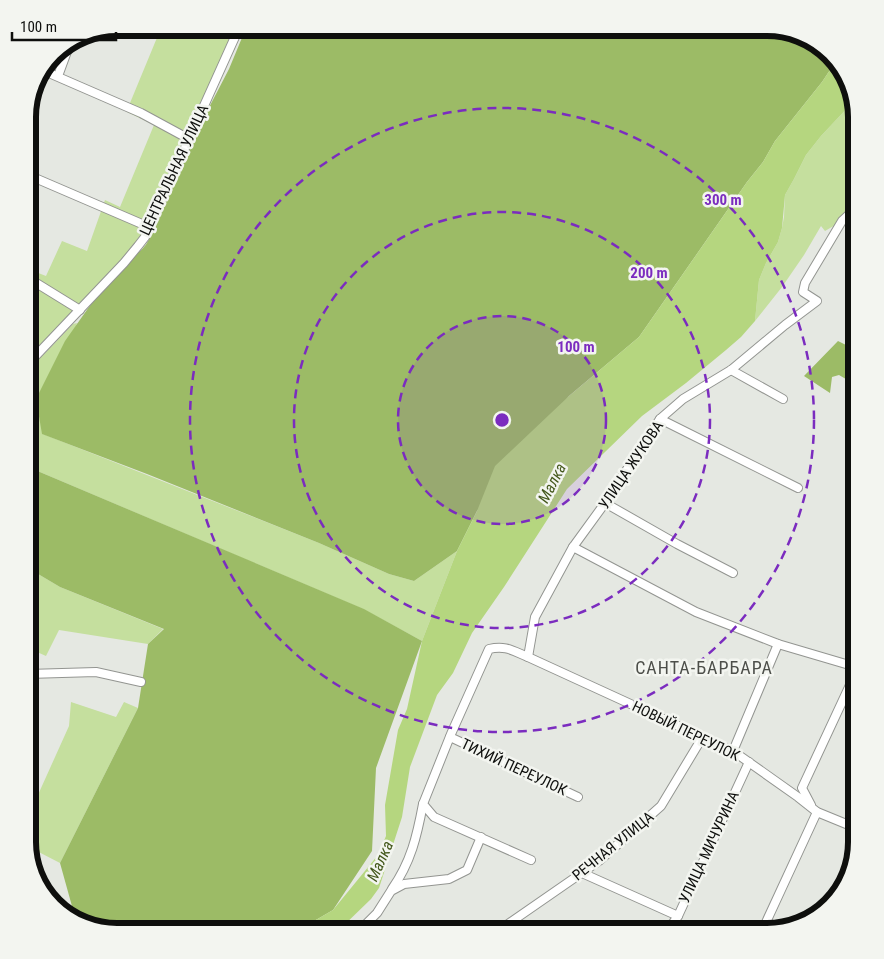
<svg xmlns="http://www.w3.org/2000/svg" width="884" height="959" font-family="'Roboto Condensed',sans-serif">
  <rect width="100%" height="100%" fill="#e5e8e2"/>
  <g fill="#c5df9e">
    <path d="M161,28H239L145,237L28,364V269L46,276L62,241L87,251L105,200L120,207L154,125L127,112L130,103Z"/>
    <path d="M852,103L856,117V208L842,221L825,231L821,226L804,255L782,287L755,321L759,280L766,263L778,242L782,228L784,217L785,195L794,179L806,155L821,136Z"/>
    <path d="M77,323L54,389L28,431V371L73,324Z"/>
    <path d="M39,415L43,434L319,543L389,574L414,581L457,551L422,641L363,609L28,467V432Z"/>
    <path d="M28,568L60,587L163,629L148,644L59,630L46,656L28,648Z"/>
    <path d="M71,702L116,717L124,702L138,708L60,863L29,847L28,842V817L69,726Z"/>
  </g>
  <g fill="#9cbb66">
    <path d="M246,28H772L807,37L836,61L822,82L775,141L763,162L747,182L639,337L569,396L477,511L457,551L414,581L389,574L319,543L147,474L42,434L36,399L65,341L96,297L137,254C144,248 149,242 151,233L189,146L229,69Z"/>
    <path d="M838,341L856,350V385L839,375L832,377L830,393L804,376Z"/>
    <path d="M28,467L364,609L422,641L376,768L372,851L333,910L297,931H117L88,925L75,917L60,863L138,708L148,644L164,629L60,587L28,568Z"/>
  </g>
  <path fill="#b5d67f" d="M836,61L838,62L852,103L821,136L806,155L794,179L785,195L782,228L778,242L766,263L759,280L755,321L741,337L726,350L686,383L642,416L567,489L504,587L472,633L453,673L437,695L410,767L402,817L379,888L371,899L338,931H297L333,910L378,855L386,836L385,805L398,730L407,709L422,641L457,551L477,511L495,466L569,396L639,337L747,182L763,162L775,141L822,82Z"/>
  <g fill="none" stroke-linecap="round" stroke-linejoin="round">
    <g stroke="#939591" stroke-width="10">
      <g id="minor">
        <path d="M42,70L141,113L189,139"/>
        <path d="M58,76L69,46"/>
        <path d="M28,175L149,227"/>
        <path d="M28,279L33,281L80,310"/>
        <path d="M28,364L124,263L138,246L145,237L239,28"/>
        <path d="M731,370L783,399"/>
        <path d="M660,419L798,488"/>
        <path d="M605,503L677,544L733,573"/>
        <path d="M573,547L696,612L778,644L856,667"/>
        <path d="M528,657L535,617L573,547L605,503L660,419L683,399L731,370L785,325L817,301L803,292L805,283L842,221L856,208"/>
        <path d="M28,674L96,672L141,682"/>
        <path d="M450,737L578,797"/>
        <path d="M733,751L778,644"/>
        <path d="M811,805L802,788L856,672"/>
        <path d="M531,860L434,817L423,804L451,734L489,649C506,645 513,651 528,657L733,751L798,797L817,812L856,828"/>
        <path d="M582,873L678,916"/>
        <path d="M392,889C411,862 417,836 423,804"/>
        <path d="M359,931L377,913L391,891L404,884L449,879L467,870L481,837"/>
        <path d="M501,931L508,924L599,861L661,806L702,738"/>
        <path d="M667,931L678,916L749,762"/>
        <path d="M762,931L817,812"/>
      </g>
    </g>
    <use href="#minor" stroke="#fff" stroke-width="8"/>
  </g>
  <circle cx="502" cy="420" r="104" fill="#7b2cbf" fill-opacity=".12"/>
  <g fill="none" stroke="#7b2cbf" stroke-width="2.5" stroke-dasharray="9 6">
    <circle cx="502" cy="420" r="104"/>
    <circle cx="502" cy="420" r="208"/>
    <circle cx="502" cy="420" r="312"/>
  </g>
  <g text-anchor="middle" dominant-baseline="central" stroke-width="5" stroke-linejoin="round" paint-order="stroke">
    <g font-size="15" fill="#0e0f0d" stroke="#f3f5f0">
      <text transform="translate(174 170) rotate(-65)">ЦЕНТРАЛЬНАЯ УЛИЦА</text>
      <text transform="translate(631 465) rotate(-56)">УЛИЦА ЖУКОВА</text>
      <text transform="translate(686 731) rotate(26)">НОВЫЙ ПЕРЕУЛОК</text>
      <text transform="translate(514 767) rotate(25)">ТИХИЙ ПЕРЕУЛОК</text>
      <text transform="translate(613 846) rotate(-39)">РЕЧНАЯ УЛИЦА</text>
      <text transform="translate(709 847) rotate(-65)">УЛИЦА МИЧУРИНА</text>
    </g>
    <g font-size="16" font-style="italic" fill="#44581c" stroke="#f3f5f0">
      <text transform="translate(552 483) rotate(-63)">Малка</text>
      <text transform="translate(380 861) rotate(-66)">Малка</text>
    </g>
    <g font-size="18" letter-spacing="1" fill="#4d4f4a" stroke="#f3f5f0">
      <text x="704" y="667">САНТА-БАРБАРА</text>
    </g>
  </g>
  <path d="M0 0H884V959H0ZM117 36H767A81 81 0 0 1 848 117V842A81 81 0 0 1 767 923H117A81 81 0 0 1 36 842V117A81 81 0 0 1 117 36Z" fill="#f3f5f0" fill-rule="evenodd"/>
  <path fill="none" stroke="#0e0f0d" stroke-width="6" d="M117 36H767A81 81 0 0 1 848 117V842A81 81 0 0 1 767 923H117A81 81 0 0 1 36 842V117A81 81 0 0 1 117 36Z"/>
  <circle cx="502" cy="420" r="8" fill="#7b2cbf" stroke="#f3f5f0" stroke-width="2.5"/>
  <g font-size="15" text-anchor="middle" font-weight="bold" fill="#7b2cbf" stroke="#f3f5f0" stroke-width="5" stroke-linejoin="round" paint-order="stroke">
    <text x="723" y="205">300 m</text>
    <text x="649" y="278">200 m</text>
    <text x="576" y="352">100 m</text>
  </g>
  <path d="M12 32v8h104v-8" fill="none" stroke="#0e0f0d" stroke-width="2.5"/>
  <text x="20" y="32" font-size="15" fill="#0e0f0d" stroke="#f3f5f0" stroke-width="4" paint-order="stroke">100 m</text>
</svg>
